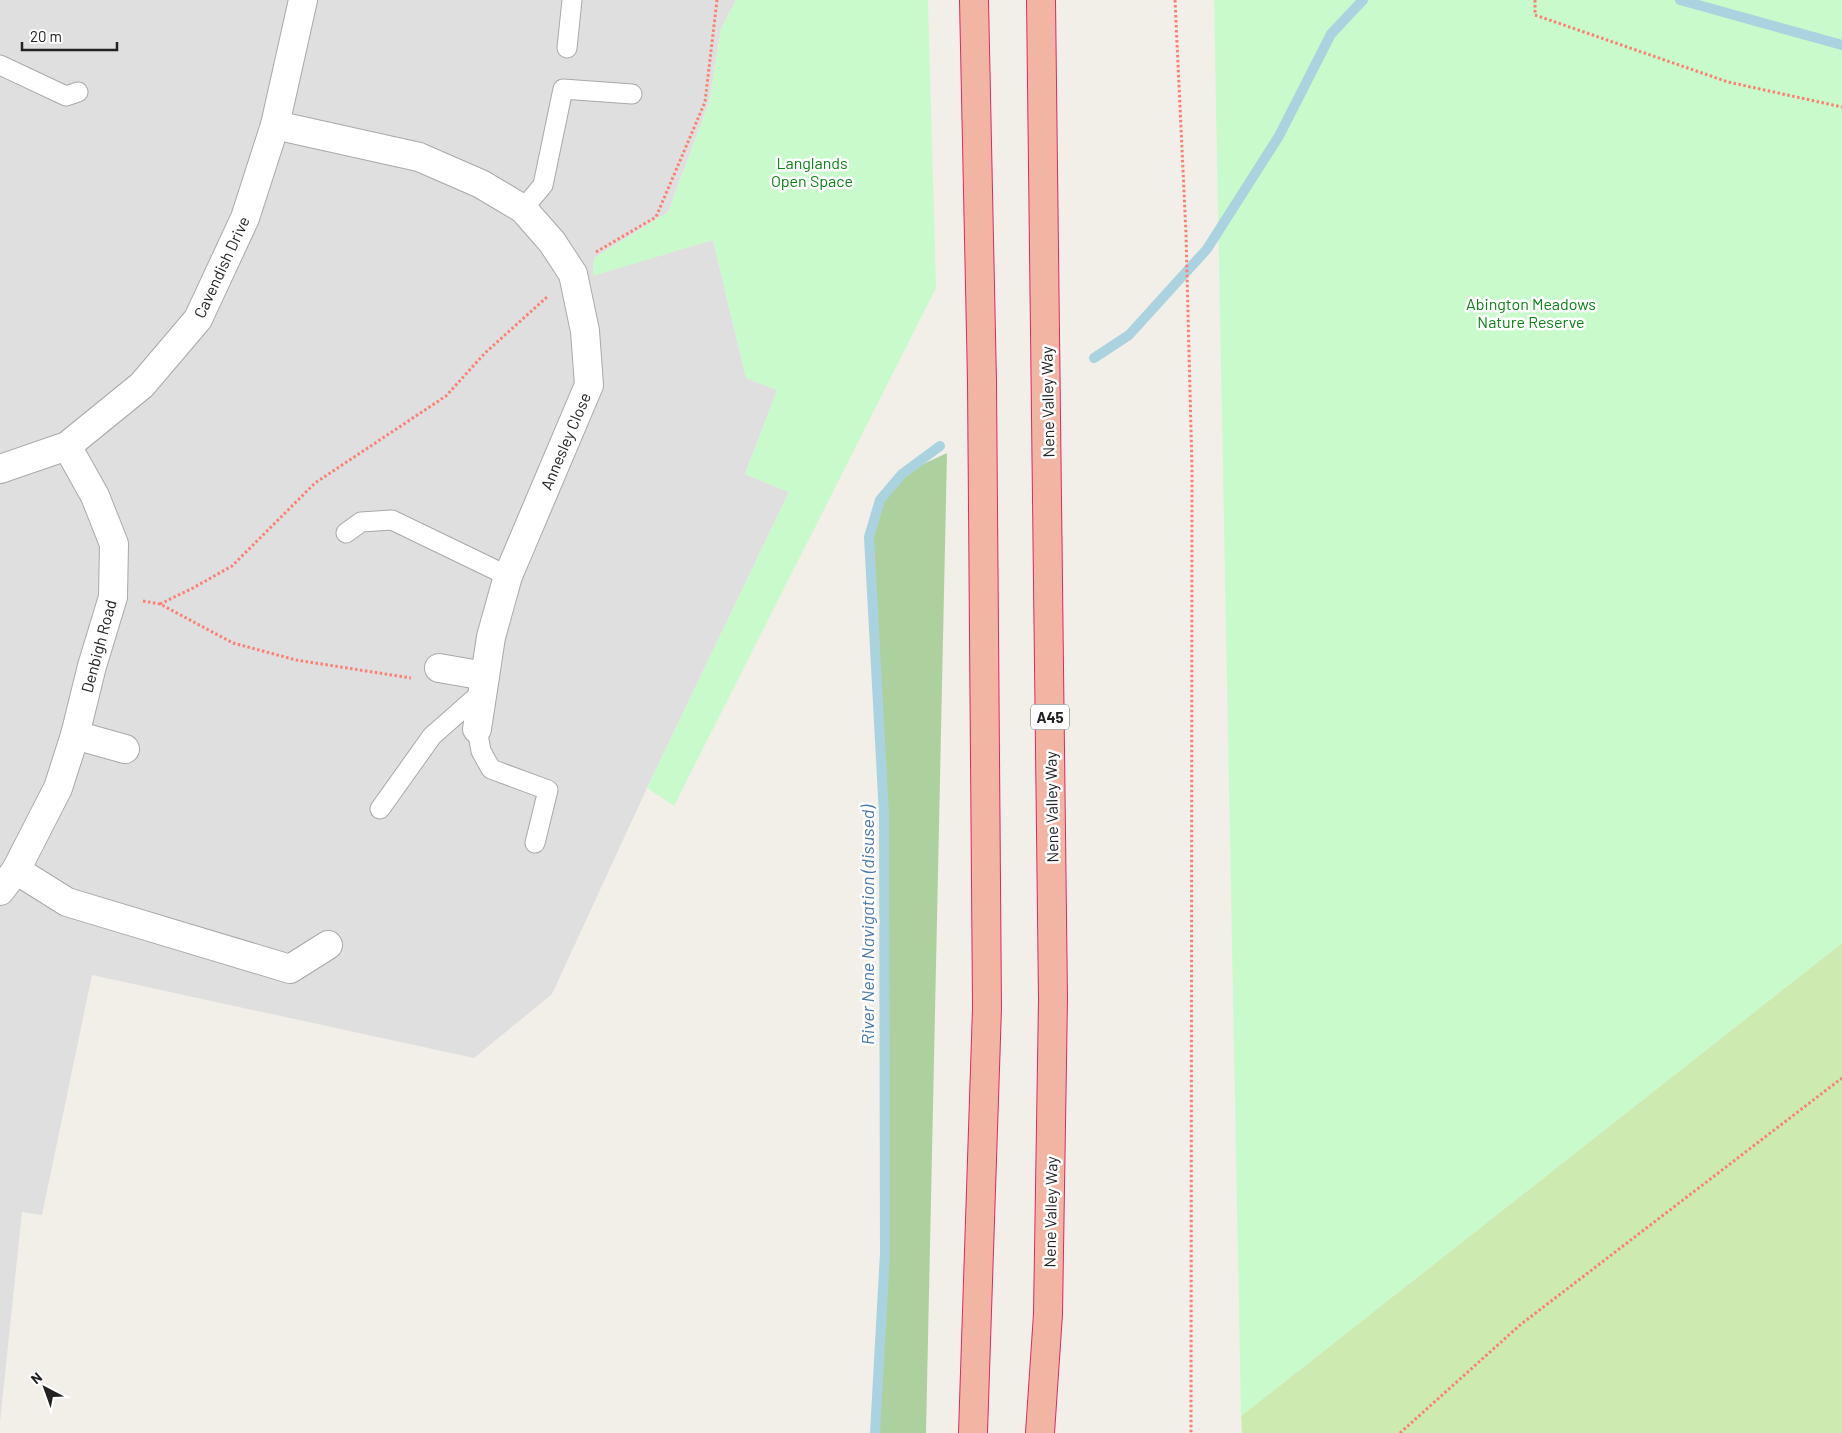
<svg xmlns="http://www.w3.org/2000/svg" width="1842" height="1433" font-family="Barlow,sans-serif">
  <rect width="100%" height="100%" fill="#f2efe9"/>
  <path fill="#e0dfdf" d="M0,0H736L721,29L709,103L668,212L594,258L593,275L713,240L746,378L777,390L745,474L789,492L647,788L552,994L474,1058L92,975L42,1215L22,1212L0,1422Z"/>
  <path fill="#cdebb0" d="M1842,943V1433H1242L1241,1416Z"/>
  <path fill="#add19e" d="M947,453L926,1433H875L885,1253L884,815L869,537L880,500L902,474Z"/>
  <g fill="#c8facc">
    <path d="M736,0H928L936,288L674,806L647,788L789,492L745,474L777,390L746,378L713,240L593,276L594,258L668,212L709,103L721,29Z"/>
    <path d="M1214,0H1842V943L1241,1416Z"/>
  </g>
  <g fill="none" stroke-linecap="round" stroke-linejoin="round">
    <g stroke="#aad3df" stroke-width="10">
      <path d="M1680,0L1842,45"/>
      <path d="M1094,358L1129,335L1207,249L1279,136L1331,34L1363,0"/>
      <path d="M875,1433L885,1253L884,815L869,537L880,500L902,474L940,446"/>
    </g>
    <g stroke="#a9a9a9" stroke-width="21">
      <g id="service">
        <path d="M567,48L572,0"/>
        <path d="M0,65L66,96L78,92"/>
        <path d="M523,209L543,185L563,89L632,94"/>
        <path d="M346,533L361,522L392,520L508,576"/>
        <path d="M477,729L481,751L491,769L548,790L535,843"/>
        <path d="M380,809L432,736L483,691"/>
      </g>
    </g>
    <g stroke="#a9a9a9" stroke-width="30">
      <g id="minor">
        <path d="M275,125L419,157L481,184L523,209L552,242L573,274L585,331L589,385L508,576L491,637L477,729"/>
        <path d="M0,469L67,446L142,385L198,319L245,218L275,125L303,0"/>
        <path d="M439,668L485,676"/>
        <path d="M75,735L125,749"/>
        <path d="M16,870L67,902L290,969L328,945"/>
        <path d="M0,891L16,870L58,788L75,735L92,666L113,597L114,544L95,496L67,446"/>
      </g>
    </g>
    <g stroke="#dc2a67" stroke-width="30">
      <g id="trunk">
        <path d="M973,1433L987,1008L982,382L974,0"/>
        <path d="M1040,1433L1048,1314L1053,999L1041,0"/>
      </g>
    </g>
    <g stroke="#fa8072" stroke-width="3" stroke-dasharray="2.5 2.5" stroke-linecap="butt">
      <path d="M1175,0L1186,234L1192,470L1191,1433"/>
      <path d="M1535,0V15L1728,82L1842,107"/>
      <path d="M596,252L656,217L705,102L717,0"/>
      <path d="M143,601L160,604L233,643L296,660L411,678"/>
      <path d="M160,604L193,588L232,566L315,483L446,396L485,353L547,297"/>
      <path d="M1400,1433L1520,1325L1842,1078"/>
    </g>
    <use href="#service" stroke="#fff" stroke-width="19"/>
    <use href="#minor" stroke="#fff" stroke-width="28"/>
    <use href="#trunk" stroke="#f2b4a3" stroke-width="28"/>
  </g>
  <g text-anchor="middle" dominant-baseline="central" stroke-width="5" stroke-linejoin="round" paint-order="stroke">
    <rect fill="#fff" stroke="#646464" stroke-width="1" x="1031" y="704.5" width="38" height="25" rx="4"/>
    <g font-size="15" font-weight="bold" fill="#222">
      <text x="1050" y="717">A45</text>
    </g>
    <g font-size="16" fill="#0c8416" stroke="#fff">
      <text x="812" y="162">Langlands<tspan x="812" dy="18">Open Space</tspan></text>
      <text x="1531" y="303">Abington Meadows<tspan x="1531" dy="18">Nature Reserve</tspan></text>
    </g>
    <g font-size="16" fill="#222" stroke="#fff">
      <text transform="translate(221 267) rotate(-65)">Cavendish Drive</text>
      <text transform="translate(1047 402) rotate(-91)">Nene Valley Way</text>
      <text transform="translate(565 441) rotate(-67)">Annesley Close</text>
      <text transform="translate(98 646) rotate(-75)">Denbigh Road</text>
      <text transform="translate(1051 807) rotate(-91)">Nene Valley Way</text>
      <text transform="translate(1050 1212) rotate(-89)">Nene Valley Way</text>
    </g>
    <g font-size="18" font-style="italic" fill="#4a7aab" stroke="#fff">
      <text transform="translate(867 925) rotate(-90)">River Nene Navigation (disused)</text>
    </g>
  </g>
  <g transform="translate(45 1388) rotate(319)" stroke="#ffffff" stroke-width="4" paint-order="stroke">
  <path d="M0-4L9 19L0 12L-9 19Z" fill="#222222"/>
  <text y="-8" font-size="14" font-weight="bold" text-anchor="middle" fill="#222222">N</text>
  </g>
  <path d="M22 42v8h95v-8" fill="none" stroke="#222222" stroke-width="2.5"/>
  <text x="30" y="42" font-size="15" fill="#222222" stroke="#ffffff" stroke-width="4" paint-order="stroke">20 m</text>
</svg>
